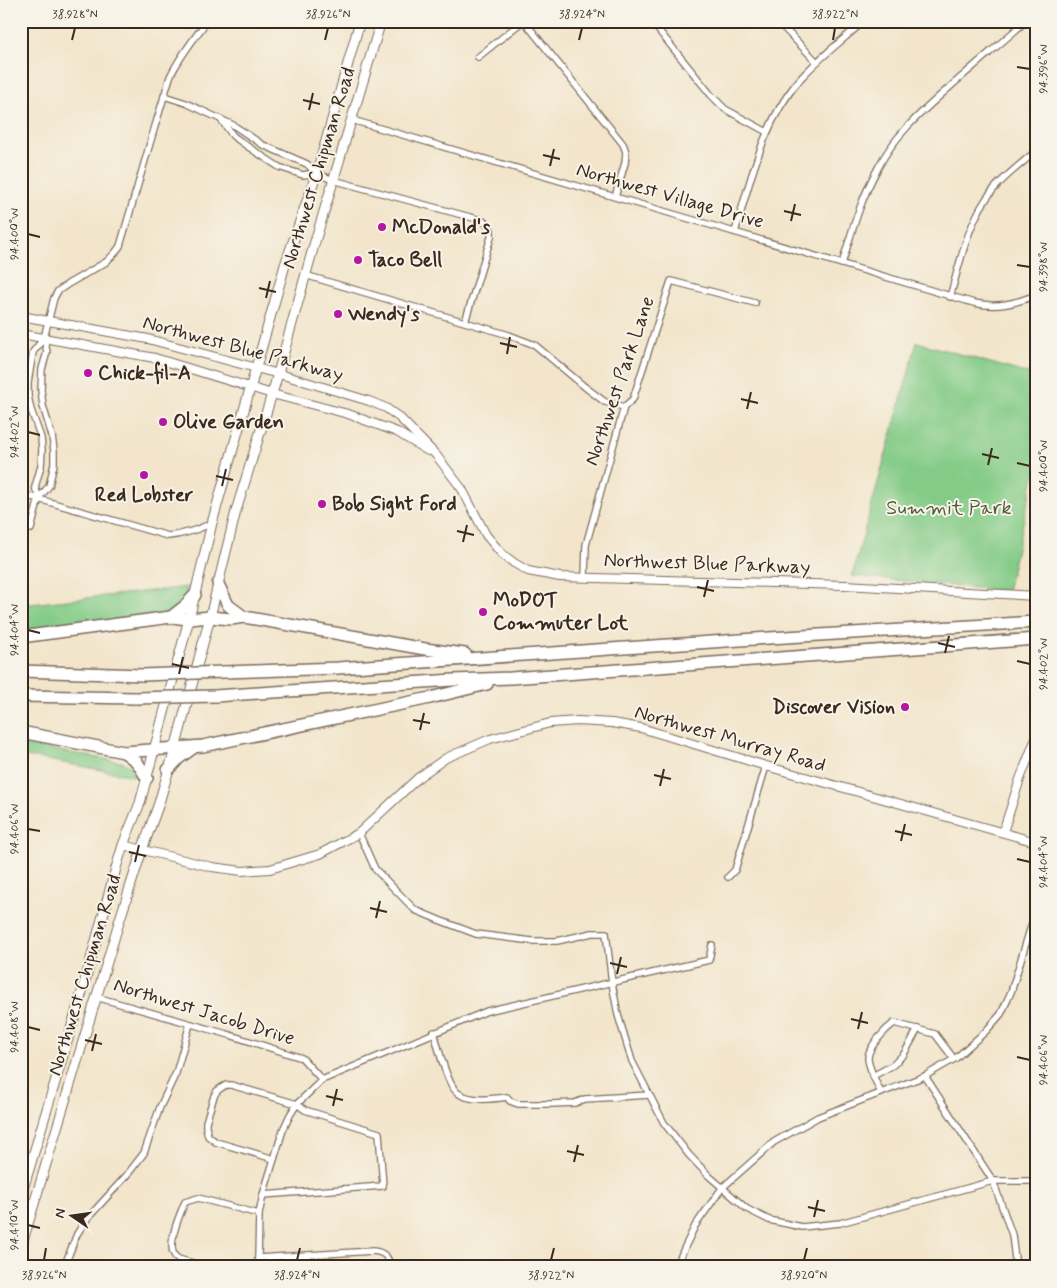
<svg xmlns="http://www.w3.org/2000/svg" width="1057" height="1288" font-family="Mynerve,sans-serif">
  <rect width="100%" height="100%" fill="#f7f3e8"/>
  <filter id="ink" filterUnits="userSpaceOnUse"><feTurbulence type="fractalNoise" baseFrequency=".02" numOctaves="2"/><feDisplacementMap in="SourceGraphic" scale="10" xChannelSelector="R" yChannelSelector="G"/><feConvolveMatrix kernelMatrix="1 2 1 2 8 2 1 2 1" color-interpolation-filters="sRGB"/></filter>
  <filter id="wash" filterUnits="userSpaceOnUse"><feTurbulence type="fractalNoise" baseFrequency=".0096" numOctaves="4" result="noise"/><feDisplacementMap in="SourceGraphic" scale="20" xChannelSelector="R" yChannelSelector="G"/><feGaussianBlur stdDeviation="1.12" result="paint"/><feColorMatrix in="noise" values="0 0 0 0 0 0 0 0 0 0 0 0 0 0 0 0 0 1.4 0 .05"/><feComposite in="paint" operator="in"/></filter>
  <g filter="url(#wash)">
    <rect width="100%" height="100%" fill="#f2e5cb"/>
    <g fill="#83cb86" stroke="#5f7a52">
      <path d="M917,342L1036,376V468L1007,591L852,576Z"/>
      <path d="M188,587L185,601L171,611L166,613L21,633V605Z"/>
      <path d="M21,744L122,762L132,767L138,777L37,758L21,757Z"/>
    </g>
  </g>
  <g filter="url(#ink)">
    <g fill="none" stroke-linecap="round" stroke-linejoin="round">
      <g stroke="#7b6b5b" stroke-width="8">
        <g id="minor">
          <path d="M524,21L623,144L626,152L625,163L615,197"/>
          <path d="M651,21L711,95L725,109L767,132"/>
          <path d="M777,21L817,62"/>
          <path d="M478,57L523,21"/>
          <path d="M164,96L186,103L233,125L263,145L307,164L316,173L333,180L481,220C489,224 492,228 491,237L465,322"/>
          <path d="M352,120L707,224L974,303C997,308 1014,304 1036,295"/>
          <path d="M222,121L233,136L247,146L279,167L303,175L316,173"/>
          <path d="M735,232C751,179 763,121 801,78C820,57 843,40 864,21"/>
          <path d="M842,264C852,231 861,198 878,168C895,134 923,111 951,86C976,64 1001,43 1026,21"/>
          <path d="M305,275L509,335L535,345L585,387L605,402L624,407"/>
          <path d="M950,297C961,260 968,220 993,190C1005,176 1021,164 1036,151"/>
          <path d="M21,494L168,536C184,535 197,530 212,523"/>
          <path d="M39,498L35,487L41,466L42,450L41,438L31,410L28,396V382L33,352L44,338L54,298L58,291L68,284L106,262L115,253L120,246L153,133L170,77C179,57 194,39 207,21"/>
          <path d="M31,529L39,498L49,486L54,464V451L52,436L43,406L41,390L42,369L47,352L44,338"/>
          <path d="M585,577L586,545L624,407L633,399L671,281L755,303"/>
          <path d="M359,833L375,869L415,910L439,920L476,934L532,941H557L592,933H606L612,983L618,1015L632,1061L664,1123L689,1155L709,1176L747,1209L769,1220L802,1227L840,1223L993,1181H1036"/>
          <path d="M728,877L735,870L766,766"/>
          <path d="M96,997L230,1035L302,1058L322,1080"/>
          <path d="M434,1032C438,1046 447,1086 458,1093C470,1102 493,1099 507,1097L510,1101L518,1104H551L575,1103L585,1099L649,1095"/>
          <path d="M873,1076L893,1065L904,1054L918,1029"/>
          <path d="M925,1076L993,1181L1012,1235L1016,1267"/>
          <path d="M881,1093C877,1084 868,1067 868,1058C868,1047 886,1029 894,1023L935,1034L954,1059"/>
          <path d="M263,1195L383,1186L379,1133L305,1110L297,1104L231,1085H226L221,1088L217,1091L214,1096L206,1122V1127L208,1136L216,1142L274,1159"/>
          <path d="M258,1258L373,1251C383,1252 389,1256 390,1267"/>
          <path d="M64,1267L77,1234L86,1220L127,1175L144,1153L160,1107L176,1073L190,1024"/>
          <path d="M207,1267C201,1265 181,1261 177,1258C164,1249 180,1214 185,1202L198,1198L259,1214"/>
          <path d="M259,1267L258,1258L259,1214L263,1195L283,1130L290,1115L297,1104L322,1080L487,1011L709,960L712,945"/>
          <path d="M676,1267L683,1251L695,1226L722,1188L774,1142L818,1117L925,1076L956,1058L986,1031L1001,1014L1011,992L1036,910"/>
        </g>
      </g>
      <g stroke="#7b6b5b" stroke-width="10">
        <g id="tertiary">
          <path d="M21,316L148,339L290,377L369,401L386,408L400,418L436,455L462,489L486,535L501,553L514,563L528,571L560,577L845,585L1036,596"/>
          <path d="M21,334L155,358L272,394L348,414L397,432L428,451"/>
          <path d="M1003,832L1020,779L1036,738"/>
          <path d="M123,845L212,867L242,871L270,869L320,854L359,833L419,777L446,758L490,739L550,723L578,721L612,723L641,728L766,766L1036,842"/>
        </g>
      </g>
      <g stroke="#7b6b5b" stroke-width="11">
        <g id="secondary">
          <path d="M21,1196L82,992L116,868L123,845L140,803L189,619L212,523L285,265L318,169L360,21"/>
          <path d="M21,1247L120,919L142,850L158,806L175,749L210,617L236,511L275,384L314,245L381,21"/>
        </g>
      </g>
      <g stroke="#7b6b5b" stroke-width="14">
        <g id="motorway">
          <path d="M218,584L228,605L244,617"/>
          <path d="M171,617L185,606L195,595"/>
          <path d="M21,637L171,617L189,619L210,617L231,619L244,617L425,649L465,654"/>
          <path d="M21,671L142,675"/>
          <path d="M224,672L338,668L769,638L1036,622"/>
          <path d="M21,696L136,698"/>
          <path d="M215,696L453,680L511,678L1036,639"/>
          <path d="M21,732L124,752L203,746L430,698L487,684"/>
          <path d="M124,752L137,762L147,778"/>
          <path d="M168,770L179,758L193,748"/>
        </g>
      </g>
      <use href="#minor" stroke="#fff" stroke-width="5.5"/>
      <use href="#tertiary" stroke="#fff" stroke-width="8"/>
      <use href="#secondary" stroke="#fff" stroke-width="9"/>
      <use href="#motorway" stroke="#fff" stroke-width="11"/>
      <g stroke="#7b6b5b" stroke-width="14" stroke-linecap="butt">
        <g id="motorway-bridge">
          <path d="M142,675L224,672"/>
          <path d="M136,698L215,696"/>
        </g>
      </g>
      <use href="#motorway-bridge" stroke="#fff" stroke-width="11"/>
    </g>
  </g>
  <path fill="none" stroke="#3b2a1e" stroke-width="2" d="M72,40L75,28M325,40L328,28M579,40L582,28M833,40L835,28M1017,67L1030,69M303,100L320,104M309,110L313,93M543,155L560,159M550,166L554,149M784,211L801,215M791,221L795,204M28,234L40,237M1017,265L1030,267M259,288L276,292M266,298L270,281M500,343L517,347M507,354L510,337M741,399L758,403M747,409L751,392M28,432L40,435M982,454L999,458M1017,463L1030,466M988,465L992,448M216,476L233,480M222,486L226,469M457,531L474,535M463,542L467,525M697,587L714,591M704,597L708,580M28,630L40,633M938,643L955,647M945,653L949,636M1017,661L1030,664M172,664L189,668M179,674L183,657M413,720L430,723M420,730L424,713M654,775L671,779M660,786L664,769M28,829L40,831M895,831L912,835M901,841L905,824M129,852L146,856M1017,859L1030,862M135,862L139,845M370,908L387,912M376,918L380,901M610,963L627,967M617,974L621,957M851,1019L868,1023M28,1027L40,1030M858,1029L862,1012M85,1040L102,1044M92,1051L96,1034M1017,1057L1030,1060M326,1096L343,1100M333,1106L337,1089M567,1151L584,1155M574,1162L578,1145M808,1207L825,1211M814,1217L818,1200M28,1225L40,1228M44,1260L46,1248M297,1260L300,1248M551,1260L554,1248M804,1260L807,1248"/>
  <g fill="#b5179e" stroke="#f7f3e8" stroke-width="2">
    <circle cx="382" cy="227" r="5"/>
    <circle cx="358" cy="260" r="5"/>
    <circle cx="338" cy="314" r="5"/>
    <circle cx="88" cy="373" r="5"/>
    <circle cx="163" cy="422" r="5"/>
    <circle cx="144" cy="475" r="5"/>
    <circle cx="322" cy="504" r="5"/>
    <circle cx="483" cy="612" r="5"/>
    <circle cx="905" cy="707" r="5"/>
  </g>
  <g text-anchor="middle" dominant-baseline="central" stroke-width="4" stroke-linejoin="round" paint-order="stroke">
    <g font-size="20" fill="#3b2a1e" stroke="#f7f3e8">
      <text transform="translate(319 168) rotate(-73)">Northwest Chipman Road</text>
      <text transform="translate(670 196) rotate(16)">Northwest Village Drive</text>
      <text transform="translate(243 349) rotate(15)">Northwest Blue Parkway</text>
      <text transform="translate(620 381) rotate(-71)">Northwest Park Lane</text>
      <text transform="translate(707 564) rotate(2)">Northwest Blue Parkway</text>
      <text transform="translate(730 739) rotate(16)">Northwest Murray Road</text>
      <text transform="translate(85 975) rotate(-73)">Northwest Chipman Road</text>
      <text transform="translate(204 1012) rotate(17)">Northwest Jacob Drive</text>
    </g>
    <g font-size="20" font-weight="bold" fill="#3b2a1e" stroke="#f7f3e8" text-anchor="start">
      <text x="392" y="227">McDonald's</text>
      <text x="368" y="260">Taco Bell</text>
      <text x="348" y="314">Wendy's</text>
      <text x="98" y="373">Chick-fil-A</text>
      <text x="173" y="422">Olive Garden</text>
      <text x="144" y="495" text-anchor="middle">Red Lobster</text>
      <text x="332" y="504">Bob Sight Ford</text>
      <text x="493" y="600">MoDOT<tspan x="493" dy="23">Commuter Lot</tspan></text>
      <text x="895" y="707" text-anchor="end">Discover Vision</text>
    </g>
    <g font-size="20" fill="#515a3d" stroke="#f7f3e8">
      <text x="949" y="508">Summit Park</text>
    </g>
  </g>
  <rect width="1057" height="1288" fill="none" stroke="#f7f3e8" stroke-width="55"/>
  <g transform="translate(72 1216) rotate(283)" stroke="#f7f3e8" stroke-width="4" paint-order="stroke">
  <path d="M0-4L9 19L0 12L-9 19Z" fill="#3b2a1e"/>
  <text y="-8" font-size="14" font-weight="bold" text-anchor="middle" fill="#3b2a1e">N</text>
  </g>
  <rect x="28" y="28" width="1002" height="1232" fill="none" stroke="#3b2a1e" stroke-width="2"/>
  <g font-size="12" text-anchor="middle" fill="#3b2a1e">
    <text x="75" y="18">38.928°N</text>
    <text x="328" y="18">38.926°N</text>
    <text x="582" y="18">38.924°N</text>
    <text x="835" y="18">38.922°N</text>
    <text transform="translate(1043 69) rotate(-90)" y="4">94.396°W</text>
    <text transform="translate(14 234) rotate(-90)" y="4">94.400°W</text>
    <text transform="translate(1043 267) rotate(-90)" y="4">94.398°W</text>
    <text transform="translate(14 432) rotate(-90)" y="4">94.402°W</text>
    <text transform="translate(1043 466) rotate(-90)" y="4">94.400°W</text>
    <text transform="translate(14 630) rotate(-90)" y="4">94.404°W</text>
    <text transform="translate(1043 664) rotate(-90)" y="4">94.402°W</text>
    <text transform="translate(14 829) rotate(-90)" y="4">94.406°W</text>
    <text transform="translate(1043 862) rotate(-90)" y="4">94.404°W</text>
    <text transform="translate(14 1027) rotate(-90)" y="4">94.408°W</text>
    <text transform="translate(1043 1060) rotate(-90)" y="4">94.406°W</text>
    <text transform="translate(14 1225) rotate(-90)" y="4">94.410°W</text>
    <text x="44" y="1279">38.926°N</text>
    <text x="297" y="1279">38.924°N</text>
    <text x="551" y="1279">38.922°N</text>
    <text x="804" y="1279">38.920°N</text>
  </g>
</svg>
